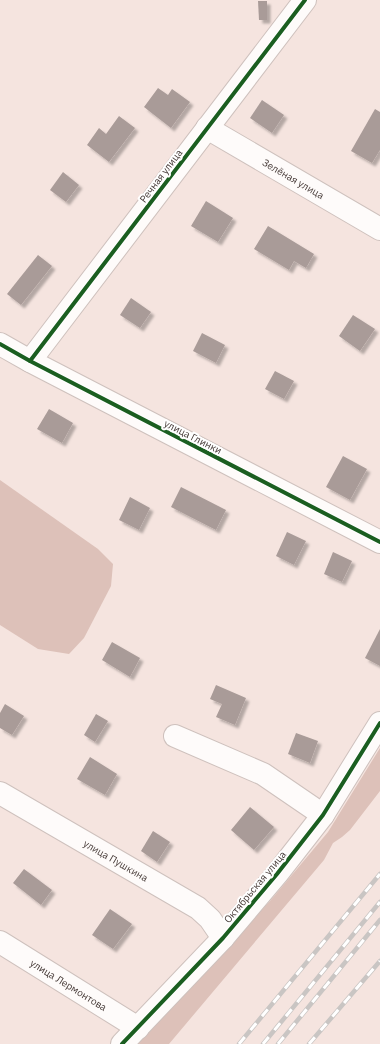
<svg xmlns="http://www.w3.org/2000/svg" width="380" height="1044" font-family="'IBM Plex Sans',sans-serif">
  <defs>
    <filter id="shadow"><feDropShadow dx="3.5" dy="3.5" stdDeviation="1" flood-color="#0004"/></filter>
  </defs>
  <rect width="100%" height="100%" fill="#f5e4df"/>
  <g fill="#ddc1b9">
    <path d="M0,480L98,549L113,564L111,586L84,638L69,654L38,649L0,625Z"/>
    <path d="M380,748V791L350,830L342,837L333,843L324,860L169,1044H135L270,901L328,832Z"/>
  </g>
  <g fill="#a99b98" filter="url(#shadow)">
    <path d="M258,1H267V20H259Z"/>
    <path d="M158,88L168,95L172,89L190,102L171,128L144,107Z"/>
    <path d="M262,100L284,115L272,133L250,118Z"/>
    <path d="M375,109L380,112V150L372,163L351,151Z"/>
    <path d="M119,116L135,128L109,162L87,145L99,128L106,134Z"/>
    <path d="M63,172L79,185L66,202L50,190Z"/>
    <path d="M206,201L233,218L218,242L191,226Z"/>
    <path d="M268,226L314,254L306,268L294,261L289,270L254,249Z"/>
    <path d="M38,255L52,266L21,305L7,294Z"/>
    <path d="M131,298L151,312L140,328L120,315Z"/>
    <path d="M353,315L375,329L360,351L339,336Z"/>
    <path d="M202,333L225,345L216,363L193,351Z"/>
    <path d="M275,371L294,381L284,399L265,389Z"/>
    <path d="M49,409L73,423L62,443L37,429Z"/>
    <path d="M343,456L367,469L350,500L326,487Z"/>
    <path d="M181,487L226,510L216,530L171,507Z"/>
    <path d="M130,497L150,508L139,530L119,520Z"/>
    <path d="M287,532L306,541L294,565L276,556Z"/>
    <path d="M333,552L352,561L342,582L324,574Z"/>
    <path d="M380,629V666L365,658Z"/>
    <path d="M112,642L140,658L130,677L102,660Z"/>
    <path d="M216,685L246,698L235,725L216,717L222,704L210,699Z"/>
    <path d="M5,704L24,716L12,735L0,728V713Z"/>
    <path d="M96,714L108,721L95,742L84,735Z"/>
    <path d="M296,733L318,741L310,763L288,754Z"/>
    <path d="M90,757L117,774L105,795L77,779Z"/>
    <path d="M250,807L274,827L254,850L231,830Z"/>
    <path d="M153,831L170,842L157,862L141,851Z"/>
    <path d="M24,869L52,890L41,905L13,883Z"/>
    <path d="M110,909L132,924L113,949L92,935Z"/>
  </g>
  <g fill="none" stroke-linecap="round" stroke-linejoin="round">
    <g stroke="#cec1bd" stroke-width="24">
      <g id="minor">
        <path id="s1" d="M207,128L380,229"/>
        <path d="M0,344L30,361L380,542"/>
        <path d="M30,361L305,0"/>
        <path d="M175,736L263,774L323,815"/>
        <path id="s2" d="M0,793L198,908L210,919L223,938"/>
        <path id="s3" d="M0,942L138,1028"/>
        <path d="M122,1044L223,938L277,874L323,815L380,723"/>
      </g>
    </g>
    <use href="#minor" stroke="#fefbfa" stroke-width="22"/>
    <g stroke="#c9c5c3" stroke-width="4.5">
      <g id="rail">
        <path d="M239,1044L380,874"/>
        <path d="M263,1044L380,902"/>
        <path d="M278,1044L380,920"/>
        <path d="M309,1044L380,961"/>
      </g>
    </g>
    <use href="#rail" stroke="#fff" stroke-width="3" stroke-dasharray="9" stroke-linecap="butt"/>
    <g stroke="#fff" stroke-width="6">
      <g id="cycleway">
        <path d="M0,344L30,361L380,542"/>
        <path d="M30,361L305,0"/>
        <path d="M122,1044L223,938L277,874L323,815L380,723"/>
      </g>
    </g>
    <use href="#cycleway" stroke="#1b5e20" stroke-width="4"/>
  </g>
  <g text-anchor="middle" dominant-baseline="central" stroke-width="4" stroke-linejoin="round" paint-order="stroke">
    <g font-size="10" fill="#443835" stroke="#fff">
      <text transform="translate(161 176) rotate(-53)">Речная улица</text>
      <text stroke="none"><textPath href="#s1" startOffset="100">Зелёная улица</textPath></text>
      <text transform="translate(193 437) rotate(27)">улица Глинки</text>
      <text stroke="none"><textPath href="#s2" startOffset="134">улица Пушкина</textPath></text>
      <text transform="translate(255 887) rotate(-50)">Октябрьская улица</text>
      <text stroke="none"><textPath href="#s3" startOffset="81">улица Лермонтова</textPath></text>
    </g>
  </g>
</svg>
